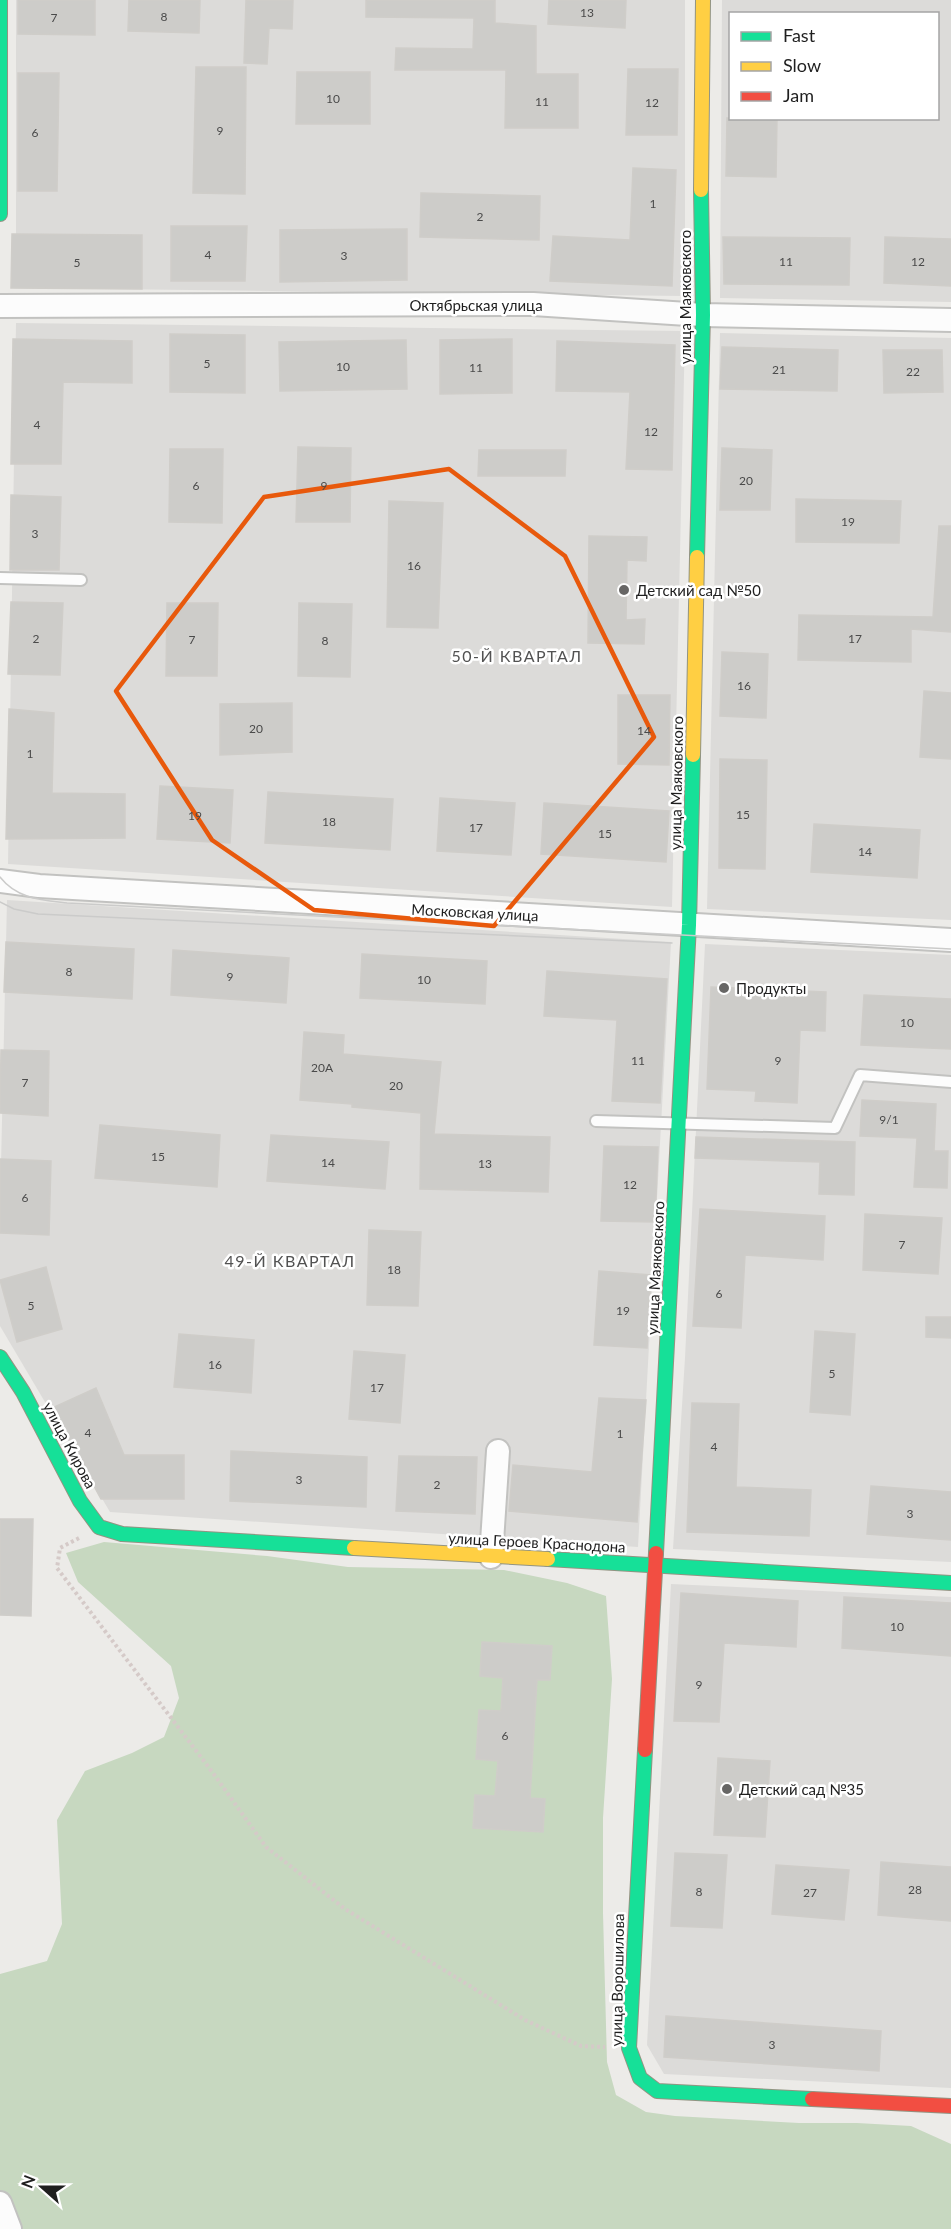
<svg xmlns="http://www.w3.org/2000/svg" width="951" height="2229" font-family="Lato,sans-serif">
  <rect width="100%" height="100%" fill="#ecebe8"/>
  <g fill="#dcdbd9" fill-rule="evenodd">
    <path d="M16,0H685V296L16,288Z"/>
    <path d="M722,0H951V302L720,298ZM730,14H938V118H730Z"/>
    <path d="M16,323L685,331L672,907L8,864Z"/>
    <path d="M720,333L951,338V920L707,909Z"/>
    <path d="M7,900L671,942L638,1547L110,1512L0,1326V1209Z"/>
    <path d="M705,944L951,955V1562L673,1549L685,1358Z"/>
    <path d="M671,1584L951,1597V2088L664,2074L647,2045Z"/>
  </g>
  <path fill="#c7d8c0" d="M104,1542L267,1556L348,1567L504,1570L567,1583L606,1596L612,1679L603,1818V1913L607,2062L616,2095L646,2112L675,2116L799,2123H857L911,2126L951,2144V2229H0V1974L47,1961L62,1924L57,1820L85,1771L132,1753L164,1737L179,1698L171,1666L78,1582L66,1553Z"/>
  <g fill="#cdccc9" stroke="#cfcdc9" stroke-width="1.5">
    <path d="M18,0H95V35L18,34Z"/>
    <path d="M129,0H200L199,33L128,31Z"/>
    <path d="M246,0H293L292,29L269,28L267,64L244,63Z"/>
    <path d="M366,0H495V23L536,26V74H578V128H505L506,70H395L396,48L473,49L474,18L366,17Z"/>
    <path d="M549,0H626L625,28L548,24Z"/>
    <path d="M196,67H246L245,194L193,193Z"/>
    <path d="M628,69H678L677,135H626Z"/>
    <path d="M297,72H370V124H296Z"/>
    <path d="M18,73H59L57,191H18Z"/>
    <path d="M727,118H777L776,177L726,176Z"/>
    <path d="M633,168L676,170L672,286L550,281L553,236L630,240Z"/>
    <path d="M421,193L540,196L539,240L420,237Z"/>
    <path d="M171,226H247L245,281H171Z"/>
    <path d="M407,229V280L280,282V230Z"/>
    <path d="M12,234L142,235V289L11,288Z"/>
    <path d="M723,237L850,238L849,285L724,284Z"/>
    <path d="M885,237L951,239V286L884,283Z"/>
    <path d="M170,334L245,335V393L170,392Z"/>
    <path d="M13,339L132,341V383L63,382L61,464H11Z"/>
    <path d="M512,339V393L440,394V340Z"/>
    <path d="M406,340L407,389L280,391L279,342Z"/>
    <path d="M557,341L675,345L672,470L626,469L630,392L556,391Z"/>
    <path d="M722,347L838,350L837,391L720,389Z"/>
    <path d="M883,350H942L943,392L884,393Z"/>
    <path d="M298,447L351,448L350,522H296Z"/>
    <path d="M722,448L772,450L770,510H720Z"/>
    <path d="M170,449H223L222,523L169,522Z"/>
    <path d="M479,450H566L565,476H478Z"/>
    <path d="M11,495L61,497L59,570H10Z"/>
    <path d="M796,499L901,501L899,543L796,542Z"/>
    <path d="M389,501L443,503L438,628L387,627Z"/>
    <path d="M939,526H951V632L911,629V662L798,660L799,615L933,617Z"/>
    <path d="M589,536L647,537L646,561L627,560L626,620L645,619L644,644L588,643Z"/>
    <path d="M11,602L63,603L60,675L8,674Z"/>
    <path d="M167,603H218L217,676H166Z"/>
    <path d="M299,603L352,604L350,677L298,676Z"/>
    <path d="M722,652L768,654L766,718L720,716Z"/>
    <path d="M924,691L951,693V759L920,757Z"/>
    <path d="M618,695H670L669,765L618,764Z"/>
    <path d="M292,703V752L220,755V704Z"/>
    <path d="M9,709L54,713L52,793L125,794V838L6,839Z"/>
    <path d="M720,759L767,760L765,869L719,868Z"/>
    <path d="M160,786L233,790L230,843L157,839Z"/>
    <path d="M268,792L393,799L390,850L265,843Z"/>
    <path d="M440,798L515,803L511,855L437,851Z"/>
    <path d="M544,803L669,811L666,862L541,854Z"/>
    <path d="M814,824L920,830L917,878L811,872Z"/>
    <path d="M6,942L134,949L132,999L4,992Z"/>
    <path d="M173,950L289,958L286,1003L171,995Z"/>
    <path d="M362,954L487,961L485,1004L360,998Z"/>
    <path d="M547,971L667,979L660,1103L612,1101L617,1020L544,1016Z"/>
    <path d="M711,987L826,992L825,1031L800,1030L797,1103L755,1101L756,1091L707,1089Z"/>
    <path d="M864,995L951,999V1049L861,1045Z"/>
    <path d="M304,1032L344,1035L343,1054L441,1062L434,1134L550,1137L548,1192L420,1189L421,1113L352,1107V1104L300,1100Z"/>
    <path d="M1,1050L49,1051L48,1116L0,1113Z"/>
    <path d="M862,1100L936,1104L934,1151H948L947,1188L914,1187L917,1138L860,1136Z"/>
    <path d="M100,1125L220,1135L217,1187L95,1178Z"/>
    <path d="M271,1135L389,1142L385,1189L267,1181Z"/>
    <path d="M696,1137L855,1142L854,1195L819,1194L820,1162L695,1158Z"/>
    <path d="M604,1146L658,1147L655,1222L601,1221Z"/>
    <path d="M0,1159L51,1161L49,1235L0,1233Z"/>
    <path d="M700,1209L825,1216L823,1260L745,1255L741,1328L693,1326Z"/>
    <path d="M865,1214L942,1218L938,1274L863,1270Z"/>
    <path d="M369,1230L421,1232L418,1306L367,1305Z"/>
    <path d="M46,1267L62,1329L17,1342L0,1280Z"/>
    <path d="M599,1271L651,1275L647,1348L594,1345Z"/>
    <path d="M926,1317H951V1338L926,1337Z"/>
    <path d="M815,1331L855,1334L850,1415L810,1412Z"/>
    <path d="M179,1334L254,1340L251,1393L174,1387Z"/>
    <path d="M354,1351L405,1355L400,1423L349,1419Z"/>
    <path d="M96,1388L124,1455H184V1499H101L52,1408Z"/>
    <path d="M599,1398L646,1400L637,1522L509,1511L513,1465L592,1472Z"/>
    <path d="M692,1403L739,1404L736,1487L811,1490L809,1536L687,1532Z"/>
    <path d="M231,1451L367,1457L366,1507L230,1501Z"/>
    <path d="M399,1456L477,1457L475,1514L396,1511Z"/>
    <path d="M871,1486L951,1492V1540L867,1534Z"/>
    <path d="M0,1519H33L31,1616L0,1615Z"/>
    <path d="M681,1593L798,1601L796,1647L724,1643L719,1722L674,1721Z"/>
    <path d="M844,1597L951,1603V1656L842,1648Z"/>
    <path d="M482,1642L552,1646L550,1680H537L530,1798L545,1799L543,1832L473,1828L475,1795L495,1796L498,1761L476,1759L479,1710L501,1711L503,1678L480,1676Z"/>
    <path d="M718,1758L770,1761L765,1837L714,1835Z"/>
    <path d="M675,1853L727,1855L722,1928L671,1926Z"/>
    <path d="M881,1862L951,1867V1921L878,1915Z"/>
    <path d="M776,1865L849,1870L844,1920L772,1914Z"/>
    <path d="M666,2016L881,2031L879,2071L664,2057Z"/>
  </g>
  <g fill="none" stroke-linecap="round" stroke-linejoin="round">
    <g stroke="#c2c2c0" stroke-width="14">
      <g id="lane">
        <path d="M0,578L81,580"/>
        <path d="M596,1121L835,1128L860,1075L951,1082"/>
      </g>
    </g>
    <g stroke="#c2c2c0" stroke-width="26">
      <g id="street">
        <path d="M0,306L533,304L703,315L951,320"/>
        <path d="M0,881L39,886L951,940"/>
        <path d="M491,1557L498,1451"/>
        <path d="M0,2203L10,2229"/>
      </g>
    </g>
    <g stroke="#929482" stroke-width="16">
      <g id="fast">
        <path d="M0,0V214"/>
        <path d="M697,557L703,315L701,190"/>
        <path d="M0,1357L23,1392L80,1501L99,1527L122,1534L354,1548"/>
        <path d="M656,1553L689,925L693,755"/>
        <path d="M548,1559L951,1583"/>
        <path d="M645,1750L629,2048L640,2078L657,2091L812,2099"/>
      </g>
    </g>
    <g stroke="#929482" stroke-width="16">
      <g id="slow">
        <path d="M701,190L703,0"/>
        <path d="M693,755L697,557"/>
        <path d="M354,1548L548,1559"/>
      </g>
    </g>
    <g stroke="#929482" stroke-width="16">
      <g id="jam">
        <path d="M645,1750L656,1553"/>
        <path d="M812,2099L951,2106"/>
      </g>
    </g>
    <path stroke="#d5cac8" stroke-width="4" stroke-dasharray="3 3" stroke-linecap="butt" d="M79,1538L60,1548L57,1568L213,1773L266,1847L345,1909L525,2020L581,2046L605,2047"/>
    <use href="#lane" stroke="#fcfcfc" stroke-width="10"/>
    <use href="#street" stroke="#fcfcfc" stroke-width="22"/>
    <use href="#fast" stroke="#16e098" stroke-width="14"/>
    <use href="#slow" stroke="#ffcf43" stroke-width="14"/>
    <use href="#jam" stroke="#f24e42" stroke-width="14"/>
    <g stroke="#cbcbca" stroke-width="1.5">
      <path d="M0,877C17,899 42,900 67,903L951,949"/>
      <path d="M0,902L14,909L38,914L672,943"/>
    </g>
  </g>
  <path fill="none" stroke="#e8590c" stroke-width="4.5" stroke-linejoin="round" d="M449,469L565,556L654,737L494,926L314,910L212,840L116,691L264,497Z"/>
  <g fill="#676665" stroke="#fff" stroke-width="2">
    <circle cx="624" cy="590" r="6"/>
    <circle cx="724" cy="988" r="6"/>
    <circle cx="727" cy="1789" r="6"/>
  </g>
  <g text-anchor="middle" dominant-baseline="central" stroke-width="5" stroke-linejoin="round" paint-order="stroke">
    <g font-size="12" fill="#4a4a4a">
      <text x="587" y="12">13</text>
      <text x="164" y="16">8</text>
      <text x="54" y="17">7</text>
      <text x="333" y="98">10</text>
      <text x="542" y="101">11</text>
      <text x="652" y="102">12</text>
      <text x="220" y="130">9</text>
      <text x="35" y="132">6</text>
      <text x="653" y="203">1</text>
      <text x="480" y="216">2</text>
      <text x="208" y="254">4</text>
      <text x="344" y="255">3</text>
      <text x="786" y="261">11</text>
      <text x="918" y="261">12</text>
      <text x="77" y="262">5</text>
      <text x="207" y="363">5</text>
      <text x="343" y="366">10</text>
      <text x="476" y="367">11</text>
      <text x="779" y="369">21</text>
      <text x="913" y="371">22</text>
      <text x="37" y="424">4</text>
      <text x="651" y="431">12</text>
      <text x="746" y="480">20</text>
      <text x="196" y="485">6</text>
      <text x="324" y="485">9</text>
      <text x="848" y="521">19</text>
      <text x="35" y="533">3</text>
      <text x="414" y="565">16</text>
      <text x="36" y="638">2</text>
      <text x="855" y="638">17</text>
      <text x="192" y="639">7</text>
      <text x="325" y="640">8</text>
      <text x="744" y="685">16</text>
      <text x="256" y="728">20</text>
      <text x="644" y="730">14</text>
      <text x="30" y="753">1</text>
      <text x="743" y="814">15</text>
      <text x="195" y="815">19</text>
      <text x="329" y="821">18</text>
      <text x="476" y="827">17</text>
      <text x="605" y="833">15</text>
      <text x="865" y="851">14</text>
      <text x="69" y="971">8</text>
      <text x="230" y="976">9</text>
      <text x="424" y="979">10</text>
      <text x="907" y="1022">10</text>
      <text x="638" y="1060">11</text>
      <text x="778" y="1060">9</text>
      <text x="322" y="1067">20А</text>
      <text x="25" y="1082">7</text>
      <text x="396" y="1085">20</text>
      <text x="889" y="1119">9/1</text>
      <text x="158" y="1156">15</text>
      <text x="328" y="1162">14</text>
      <text x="485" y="1163">13</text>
      <text x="630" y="1184">12</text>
      <text x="25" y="1197">6</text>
      <text x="902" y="1244">7</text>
      <text x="394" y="1269">18</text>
      <text x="719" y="1293">6</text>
      <text x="31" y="1305">5</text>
      <text x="623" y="1310">19</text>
      <text x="215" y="1364">16</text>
      <text x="832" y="1373">5</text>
      <text x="377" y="1387">17</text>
      <text x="88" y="1432">4</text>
      <text x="620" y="1433">1</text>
      <text x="714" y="1446">4</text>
      <text x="299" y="1479">3</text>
      <text x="437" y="1484">2</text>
      <text x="910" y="1513">3</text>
      <text x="897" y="1626">10</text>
      <text x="699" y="1684">9</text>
      <text x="505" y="1735">6</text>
      <text x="915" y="1889">28</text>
      <text x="699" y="1891">8</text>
      <text x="810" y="1892">27</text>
      <text x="772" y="2044">3</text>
    </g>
    <g font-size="15" fill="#1f1f1f" stroke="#fff">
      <text transform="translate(685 297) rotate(-90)">улица Маяковского</text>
      <text x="476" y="305">Октябрьская улица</text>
      <text transform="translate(676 783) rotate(-89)">улица Маяковского</text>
      <text transform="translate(475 912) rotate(3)">Московская улица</text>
      <text transform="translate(655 1268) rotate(-87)">улица Маяковского</text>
      <text transform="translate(70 1445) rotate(62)">улица Кирова</text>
      <text transform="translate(537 1542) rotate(3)">улица Героев Краснодона</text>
      <text transform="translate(617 1980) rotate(-89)">улица Ворошилова</text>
    </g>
    <g font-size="15" fill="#1f1f1f" stroke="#fff" text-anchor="start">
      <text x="636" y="590">Детский сад №50</text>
      <text x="736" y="988">Продукты</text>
      <text x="739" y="1789">Детский сад №35</text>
    </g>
    <g font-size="16" letter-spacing="1.5" fill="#525252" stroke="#fff">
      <text x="517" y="655">50-Й КВАРТАЛ</text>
      <text x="290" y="1260">49-Й КВАРТАЛ</text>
    </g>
  </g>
  <rect x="729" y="12" width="210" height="108" fill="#ffffff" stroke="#a5a5a5" stroke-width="1.5"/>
  <rect x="741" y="32" width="30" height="9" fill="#16e098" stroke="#a5a5a5" stroke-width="1.5"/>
  <text x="783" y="42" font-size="18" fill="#1f1f1f">Fast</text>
  <rect x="741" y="62" width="30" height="9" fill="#ffcf43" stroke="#a5a5a5" stroke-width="1.5"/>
  <text x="783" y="72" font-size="18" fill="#1f1f1f">Slow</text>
  <rect x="741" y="92" width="30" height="9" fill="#f24e42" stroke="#a5a5a5" stroke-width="1.5"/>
  <text x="783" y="102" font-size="18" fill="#1f1f1f">Jam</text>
  <g transform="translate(42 2187) rotate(291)" stroke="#ffffff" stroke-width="4.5" paint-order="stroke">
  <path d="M0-4.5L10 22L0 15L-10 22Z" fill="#1f1f1f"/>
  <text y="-9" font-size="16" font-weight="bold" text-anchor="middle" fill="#1f1f1f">N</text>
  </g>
</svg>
